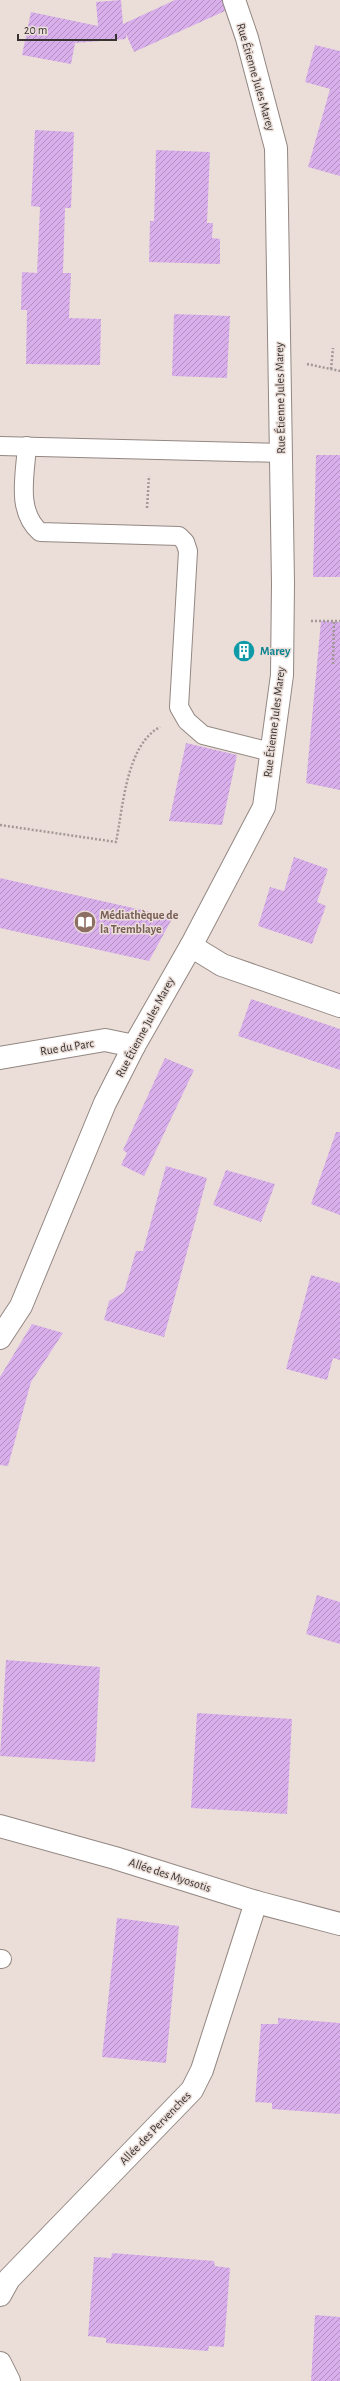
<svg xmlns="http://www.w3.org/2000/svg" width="340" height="2381" font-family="'Alegreya Sans',sans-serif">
  <defs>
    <pattern id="building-hatch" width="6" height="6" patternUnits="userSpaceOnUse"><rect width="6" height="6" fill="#d9afeb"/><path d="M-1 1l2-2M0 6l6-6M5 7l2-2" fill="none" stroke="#b18fbf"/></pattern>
  </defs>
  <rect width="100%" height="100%" fill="#ebded9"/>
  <g fill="url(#building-hatch)">
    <path d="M121,0L123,24L175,0H222L225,11L134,52L126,34V39L75,43L71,64L22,55L31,12L98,26L96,2Z"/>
    <path d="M315,45L340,51V176L308,167L330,89L305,82Z"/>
    <path d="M35,130L74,132L71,208H65L63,273H71L69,318L101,319L100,365L26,364L27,310H21L22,272L37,273L40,207L31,206Z"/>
    <path d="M156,150L210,152L207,223H213L212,238L220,239V264L149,262L150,221H154Z"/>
    <path d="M174,314L230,316L227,378L172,376Z"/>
    <path d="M316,455H340V577H313Z"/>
    <path d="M321,621L340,622V790L306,783Z"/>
    <path d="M186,743L237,755L222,825L169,821Z"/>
    <path d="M294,857L328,869L317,902L326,906L312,944L258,926L270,887L284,891Z"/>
    <path d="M0,878L173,917L149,961L0,928Z"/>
    <path d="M251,999L340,1029V1070L238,1036Z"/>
    <path d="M165,1058L194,1070L144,1176L121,1165L127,1153L123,1150Z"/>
    <path d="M336,1132H340V1215L311,1204Z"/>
    <path d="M166,1166L207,1178L164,1337L104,1320L109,1301L124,1292L136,1251H143Z"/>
    <path d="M226,1170L275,1184L261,1222L213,1205Z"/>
    <path d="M311,1275L340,1283V1360L333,1358L327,1380L286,1369Z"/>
    <path d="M32,1324L63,1333L31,1382L8,1466L0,1465V1377Z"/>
    <path d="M317,1595L340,1602V1644L306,1634Z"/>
    <path d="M6,1660L100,1667L95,1762L0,1756Z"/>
    <path d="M197,1713L292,1719L287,1814L191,1808Z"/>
    <path d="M117,1918L179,1926L166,2063L102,2057Z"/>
    <path d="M278,2018L340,2023V2114L272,2109V2103L255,2102L261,2024H278Z"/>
    <path d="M112,2253L214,2261L215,2266L230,2268L224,2347L209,2346L208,2351L106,2343V2338L88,2336L94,2257L111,2258Z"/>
    <path d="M315,2315L340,2317V2381H311Z"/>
  </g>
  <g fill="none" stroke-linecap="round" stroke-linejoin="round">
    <g stroke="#938782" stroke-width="20">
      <g id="lane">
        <path d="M0,446L281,453"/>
        <path d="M27,446C25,476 16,511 40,532L179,536L185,542L188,551L179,707L187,721L203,735L271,752"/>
        <path d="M0,1959H2"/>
      </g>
    </g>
    <g stroke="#938782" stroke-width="24">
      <g id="street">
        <path d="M191,946L222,965L340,1006"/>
        <path d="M0,1058L105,1040L134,1046"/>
        <path d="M0,1826L115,1858L256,1902L340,1924"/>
        <path d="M0,2295L9,2279L192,2090L202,2070L256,1902"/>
        <path d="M0,2363L9,2381"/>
      </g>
    </g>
    <g stroke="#938782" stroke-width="24">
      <path id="secondary" d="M0,1338L21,1306L105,1103L134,1046L191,946L264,807L282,675L283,583L276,148L247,38L234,0"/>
    </g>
    <g stroke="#a29895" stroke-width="2.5" stroke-dasharray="2 2" stroke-linecap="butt">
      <path d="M307,364L340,371"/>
      <path d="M331,369L333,348"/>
      <path d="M147,508L149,476"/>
      <path d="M311,621H340"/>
      <path d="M333,664L334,621"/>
      <path d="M0,825L116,842C123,808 126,745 160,727"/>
    </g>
    <use href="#lane" stroke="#fff" stroke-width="18"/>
    <use href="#street" stroke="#fff" stroke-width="22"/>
    <use href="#secondary" stroke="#fff" stroke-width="22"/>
  </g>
  <defs>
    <g id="building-disc" transform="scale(1.15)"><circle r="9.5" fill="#0f9aa8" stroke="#ebded9"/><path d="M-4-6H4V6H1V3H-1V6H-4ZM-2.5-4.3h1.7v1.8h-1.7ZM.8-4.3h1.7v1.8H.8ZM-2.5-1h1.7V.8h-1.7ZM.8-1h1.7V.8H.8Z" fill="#fff"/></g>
    <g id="library-disc" transform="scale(1.15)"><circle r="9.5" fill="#8d6e63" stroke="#ebded9"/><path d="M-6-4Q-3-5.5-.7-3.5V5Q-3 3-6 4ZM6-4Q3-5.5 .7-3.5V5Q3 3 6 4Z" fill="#fff"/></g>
  </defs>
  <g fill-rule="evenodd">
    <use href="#building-disc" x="244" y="651"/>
    <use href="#library-disc" x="85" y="922"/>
  </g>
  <g text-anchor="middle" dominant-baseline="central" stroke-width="3" stroke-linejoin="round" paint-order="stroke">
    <g font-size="12" fill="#383331" stroke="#ebded9">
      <text transform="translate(256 77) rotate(74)">Rue Étienne Jules Marey</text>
      <text transform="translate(280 398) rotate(-91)">Rue Étienne Jules Marey</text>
      <text transform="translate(274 722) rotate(-83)">Rue Étienne Jules Marey</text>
      <text transform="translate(145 1027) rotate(-62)">Rue Étienne Jules Marey</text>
      <text transform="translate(67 1047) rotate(-9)">Rue du Parc</text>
      <text transform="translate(170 1875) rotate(18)">Allée des Myosotis</text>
      <text transform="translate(155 2128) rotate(-46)">Allée des Pervenches</text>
    </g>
    <g font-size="12" font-weight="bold" fill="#0d838f" stroke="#ebded9" text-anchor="start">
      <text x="260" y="651">Marey</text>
    </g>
    <g font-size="12" font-weight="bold" fill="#785e54" stroke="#ebded9" text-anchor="start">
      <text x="100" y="915">Médiathèque de<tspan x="100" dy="14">la Tremblaye</tspan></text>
    </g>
  </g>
  <path d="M18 34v6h98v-6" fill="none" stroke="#383331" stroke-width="2"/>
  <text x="24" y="34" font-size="12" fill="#383331" stroke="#ebded9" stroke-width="3" paint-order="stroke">20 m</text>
</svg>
